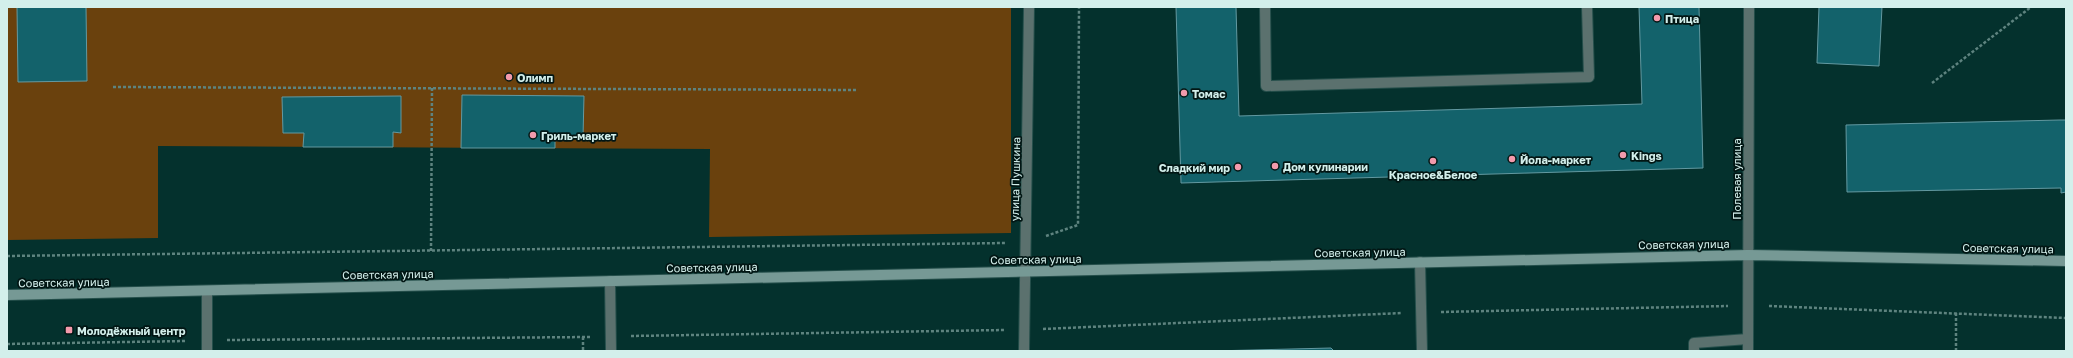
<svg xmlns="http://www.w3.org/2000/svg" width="2073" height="358" font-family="'Golos Text',sans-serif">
  <rect width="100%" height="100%" fill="#04312d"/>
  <path fill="#6a410d" d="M7,7H1011V233L709,237L710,149L158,146V238L7,240Z"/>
  <g fill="#13626b" stroke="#6399a1">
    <path d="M17,7H86L87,81L18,82Z"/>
    <path d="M1176,7H1236L1239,116L1642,104L1639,7H1699L1703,168L1181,183Z"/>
    <path d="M1819,7H1882L1879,66L1817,63Z"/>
    <path d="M462,95L584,96L583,137L555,136V148H461Z"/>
    <path d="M401,96V133L393,132V147H303L304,133H283L282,97Z"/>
    <path d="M2060,120H2066V192L2061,193V188L1847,192L1846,125Z"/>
    <path d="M1331,348L1334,351H1212Z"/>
  </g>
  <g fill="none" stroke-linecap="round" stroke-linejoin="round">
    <g stroke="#254f4b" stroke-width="12">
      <g id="lane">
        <path d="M1265,7L1266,86L1589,77L1587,7"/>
        <path d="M1694,351V343L1748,339"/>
      </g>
    </g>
    <g stroke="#254f4b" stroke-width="12">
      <g id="street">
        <path d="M1420,262L1422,351"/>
        <path d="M610,281L611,351"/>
        <path d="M207,351V291"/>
        <path d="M1024,351L1029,7"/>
        <path d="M1748,351L1749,7"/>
      </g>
    </g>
    <g stroke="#254f4b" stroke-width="12">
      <path id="secondary" d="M7,295L1748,255L2066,261"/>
    </g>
    <g stroke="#5e837f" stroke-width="2.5" stroke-dasharray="3 2" stroke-linecap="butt">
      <path d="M1932,83L2031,7"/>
      <path d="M113,87L856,90"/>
      <path d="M1046,236L1078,225L1079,7"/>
      <path d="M431,251L432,88"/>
      <path d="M7,256L1006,243"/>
      <path d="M1769,306L2066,318"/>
      <path d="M1441,312L1728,306"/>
      <path d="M1043,329L1402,313"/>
      <path d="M631,336L1004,330"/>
      <path d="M583,337V351"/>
      <path d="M227,340L590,337"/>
      <path d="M7,344L186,341"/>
      <path d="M1956,351V313"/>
    </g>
    <use href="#lane" stroke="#5b716e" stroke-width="10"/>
    <use href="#street" stroke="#5b716e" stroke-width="10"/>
    <use href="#secondary" stroke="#769995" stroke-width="10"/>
  </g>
  <g fill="#f39aac" stroke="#021614" stroke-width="1.5">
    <circle cx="1657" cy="18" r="4"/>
    <circle cx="509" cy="77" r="4"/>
    <circle cx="1184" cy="93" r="4"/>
    <circle cx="533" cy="135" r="4"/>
    <circle cx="1623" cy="155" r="4"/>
    <circle cx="1512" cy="159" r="4"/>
    <circle cx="1433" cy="161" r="4"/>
    <circle cx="1275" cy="166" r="4"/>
    <circle cx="1238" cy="167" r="4"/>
    <rect x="65" y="326" width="8" height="8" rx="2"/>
  </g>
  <g text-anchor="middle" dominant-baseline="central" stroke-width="3.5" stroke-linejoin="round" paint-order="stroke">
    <g font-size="11" font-weight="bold" fill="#d3efeb" stroke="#021614" text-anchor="start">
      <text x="1665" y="18">Птица</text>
      <text x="517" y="77">Олимп</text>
      <text x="1192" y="93">Томас</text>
      <text x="541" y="135">Гриль-маркет</text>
      <text x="1631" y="155">Kings</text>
      <text x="1520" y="159">Йола-маркет</text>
      <text x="1283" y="166">Дом кулинарии</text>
      <text x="1230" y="167" text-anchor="end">Сладкий мир</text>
      <text x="1433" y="174" text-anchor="middle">Красное&amp;Белое</text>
      <text x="77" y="330">Молодёжный центр</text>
    </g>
    <g font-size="11" fill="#d3efeb" stroke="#021614">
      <text transform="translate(1015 179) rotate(-89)">улица Пушкина</text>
      <text transform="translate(1736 179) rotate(-90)">Полевая улица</text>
      <text transform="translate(1684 244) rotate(-1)">Советская улица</text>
      <text transform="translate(2008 248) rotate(1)">Советская улица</text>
      <text transform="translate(1360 252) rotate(-1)">Советская улица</text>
      <text transform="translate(1036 259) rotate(-1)">Советская улица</text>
      <text transform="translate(712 267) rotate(-1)">Советская улица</text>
      <text transform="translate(388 274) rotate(-1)">Советская улица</text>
      <text transform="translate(64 282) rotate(-1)">Советская улица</text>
    </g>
  </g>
  <rect width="2073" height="358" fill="none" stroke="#d3efeb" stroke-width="16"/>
</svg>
